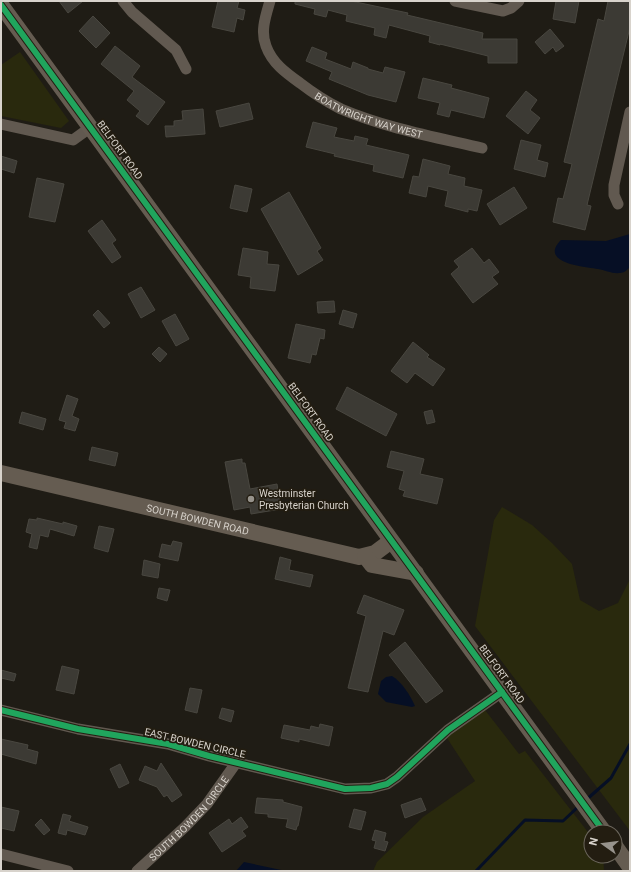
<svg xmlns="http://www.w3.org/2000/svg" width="631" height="872" font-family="Roboto,sans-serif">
  <rect width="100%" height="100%" fill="#1f1c15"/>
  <g fill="#29290d">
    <path d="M20,52L69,121L61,128L1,116V65Z"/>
    <path d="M502,507L532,525L552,543L572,564L580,600L599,611L618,603L630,579V831L475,626L494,520Z"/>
    <path d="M485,710L519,754L525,751L591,836V856H603L604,871H373L377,862L423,817L475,781L447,738L450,734Z"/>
  </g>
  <g fill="#060f25">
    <path d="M630,234V267C627,270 624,273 620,273C612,274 605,270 598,269C585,267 538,263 561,240L606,241Z"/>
    <path d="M392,676C402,682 410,695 415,706L412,707L386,702L378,694L381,681L386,677Z"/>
    <path d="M244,862L286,871H236Z"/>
  </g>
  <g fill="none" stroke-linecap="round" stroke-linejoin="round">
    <g stroke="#060f25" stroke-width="3">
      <path d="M586,800L611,778L630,744"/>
      <path d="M476,871L525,820L563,821L579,806"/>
    </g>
  </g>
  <g fill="#3c3a34" stroke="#494740">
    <path d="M59,1H83L68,13Z"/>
    <path d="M218,1H239L237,8L245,10L243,20L237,18L234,32L212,27Z"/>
    <path d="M295,1H351L408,13L407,15L483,33L482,39H517V63H488V56L440,44V45L429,42L430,36L389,25L386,38L374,35L375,28L346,21L347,15L328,10L326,17L314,14L315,9L295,4Z"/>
    <path d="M556,1H579L575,23L553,19Z"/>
    <path d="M608,1H630V27L587,205L591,206L585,230L553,222L558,198L563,199L572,164L564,162L598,19L604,21Z"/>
    <path d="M93,16L110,33L96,48L79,31Z"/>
    <path d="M550,29L564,46L556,52L553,47L545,54L535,42Z"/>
    <path d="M115,46L140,66L132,77L165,102L148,125L136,116L140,111L127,100L134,91L101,64Z"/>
    <path d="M312,47L327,53L325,59L351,69L353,62L368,68V69L383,73L385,67L405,72L396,102L368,95L329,79L332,72L306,61Z"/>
    <path d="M423,78L452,85L451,88L489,98L484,118L451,110L449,117L437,114L440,103L418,98Z"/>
    <path d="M526,91L537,100L530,110L540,118L528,134L506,116Z"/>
    <path d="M249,103L253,119L220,127L216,111Z"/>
    <path d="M203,109L205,134L166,137L165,126H174V121L183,120L182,111Z"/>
    <path d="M313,122L337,128L334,137L354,141L355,136L368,139L366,145L409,155L403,178L373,171L374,165L334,156L335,154L306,147Z"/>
    <path d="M521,140L541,145L537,160L548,163L545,177L514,169Z"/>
    <path d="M1,156L17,161L14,173L1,169Z"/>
    <path d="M423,159L450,166L448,174L465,178L464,186L482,190L477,211L468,209V212L445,206L448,191L428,186L426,197L409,193L413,176L419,177Z"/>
    <path d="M37,178L64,184L55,222L29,217Z"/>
    <path d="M235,185L252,189L247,212L230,208Z"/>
    <path d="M514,187L527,208L500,225L487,204Z"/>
    <path d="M289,192L321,248L317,251L323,260L298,275L261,209Z"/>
    <path d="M102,220L116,240L112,243L121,257L112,263L88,231Z"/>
    <path d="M243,248L268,252L267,264L279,265L275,291L250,288L251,277L238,275Z"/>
    <path d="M472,248L484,263L489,259L499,272L492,277L498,284L473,303L451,274L459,267L454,261Z"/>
    <path d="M141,287L155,310L141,318L128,294Z"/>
    <path d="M334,301L335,312L318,313L317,302Z"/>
    <path d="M98,310L110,323L104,328L93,315Z"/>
    <path d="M343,310L357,314L353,328L339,324Z"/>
    <path d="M175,314L189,339L176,346L162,321Z"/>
    <path d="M296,324L325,330L324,339L320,338L316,355L312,354L310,363L288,358Z"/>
    <path d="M413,342L429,355L427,357L445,369L433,386L415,373L407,383L391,371Z"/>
    <path d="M159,347L167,354L160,362L152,354Z"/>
    <path d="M347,387L397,414L386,436L336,409Z"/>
    <path d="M67,395L78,399L72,416L79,419L75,431L64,428L66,422L59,420Z"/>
    <path d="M432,410L435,422L427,424L424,412Z"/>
    <path d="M22,412L46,419L43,430L19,423Z"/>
    <path d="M92,447L118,453L115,466L89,460Z"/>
    <path d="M391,451L424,459L420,474L443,479L437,504L403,496L405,491L399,489L404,471L387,467Z"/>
    <path d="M242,459V463H245L250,489L277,484L281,509L251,514L250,507L234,510L225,462Z"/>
    <path d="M37,518L63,524V522L77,526L74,536L50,529L48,537L40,535L37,549L29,547L32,534L26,532L29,519L37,520Z"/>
    <path d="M99,526L114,529L108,552L94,548Z"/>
    <path d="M173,541L182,543L178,561L159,557L162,544L171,546Z"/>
    <path d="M280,557L291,560L289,570L313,575L310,587L275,579Z"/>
    <path d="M144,560L160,564L158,578L142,575Z"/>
    <path d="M159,588L170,590L167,601L157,598Z"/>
    <path d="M364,595L404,610L394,635L383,631L368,692L348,688L366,616L357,613Z"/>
    <path d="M405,642L443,691L426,703L389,655Z"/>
    <path d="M62,666L79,670L74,694L56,690Z"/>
    <path d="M1,670L16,674L14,681L1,678Z"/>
    <path d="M190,688L202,690L197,713L185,710Z"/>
    <path d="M222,708L234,711L231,722L219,718Z"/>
    <path d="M320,724L333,727L329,746L299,739V742L281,738L284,725L310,730L311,726L319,728Z"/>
    <path d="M1,739L28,745L27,749L38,752L36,764L1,754Z"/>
    <path d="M161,763L182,795L172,802L167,795L164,797L157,787L139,780L145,766L157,771Z"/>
    <path d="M120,764L129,783L119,788L110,769Z"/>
    <path d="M257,798L283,800V802L302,807L298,826H297L296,830L286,827L288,819L268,817V814L255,813Z"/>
    <path d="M421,798L426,810L405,818L401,805Z"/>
    <path d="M1,807L19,811L14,831L1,828Z"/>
    <path d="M354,809L366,812L361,830L349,827Z"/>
    <path d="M63,814L71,816L69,821L88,827L85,835L67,830L66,835L58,833Z"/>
    <path d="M241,817L248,827L242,831L246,836L222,852L209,833L229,819L232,824Z"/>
    <path d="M41,819L50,830L44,835L35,825Z"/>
    <path d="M375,830L386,833L384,841L388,842L385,851L374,848L376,841L372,840Z"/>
  </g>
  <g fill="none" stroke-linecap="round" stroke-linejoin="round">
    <g stroke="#615950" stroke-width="11">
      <path d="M123,1L132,12L176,50L186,69"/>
      <path id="s1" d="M270,1C266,15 260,31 266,46C272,63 286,73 300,83C313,93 327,102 341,109C386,128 435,137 482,148"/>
      <path d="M455,1L503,11L511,8L519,1"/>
      <path d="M1,124L73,140L91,127"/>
      <path d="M618,204L614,195V185L630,112"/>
      <path d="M1,710L78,729L168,744L209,756L345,789L371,788L387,784L397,777L448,730L502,692"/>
      <path d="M1,854L68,871"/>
      <path id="s2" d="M137,871L185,827L207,804L236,763"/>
    </g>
    <g stroke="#655c51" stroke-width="16">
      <path d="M1,5L604,832"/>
      <path id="s3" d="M1,473L359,557L375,553L391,541"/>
      <path d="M365,556L372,565L416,573"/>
      <path d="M615,846L630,867"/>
    </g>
    <g stroke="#231d11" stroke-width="8">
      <g id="cycleway">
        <path d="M1,5L604,832"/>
        <path d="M1,710L78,729L168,744L209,756L345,789L371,788L387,784L397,777L448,730L502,692"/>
      </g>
    </g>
    <use href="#cycleway" stroke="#20a55d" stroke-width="6"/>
  </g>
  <circle fill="#97938c" stroke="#231d11" stroke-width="1.5" cx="251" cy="499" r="4"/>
  <g text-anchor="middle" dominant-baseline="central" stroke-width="3.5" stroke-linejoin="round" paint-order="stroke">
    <g font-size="10" fill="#d8d3cc" stroke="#231d11">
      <text stroke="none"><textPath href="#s1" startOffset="174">BOATWRIGHT WAY WEST</textPath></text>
      <text transform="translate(120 150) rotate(54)">BELFORT ROAD</text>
      <text transform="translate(311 412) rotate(54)">BELFORT ROAD</text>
      <text stroke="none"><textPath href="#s3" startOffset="202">SOUTH BOWDEN ROAD</textPath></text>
      <text transform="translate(502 674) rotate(54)">BELFORT ROAD</text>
      <text transform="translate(195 743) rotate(13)">EAST BOWDEN CIRCLE</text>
      <text stroke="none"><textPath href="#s2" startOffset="74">SOUTH BOWDEN CIRCLE</textPath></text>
    </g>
    <g font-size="10" fill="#d8d3cc" stroke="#231d11" text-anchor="start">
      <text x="259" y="493">Westminster<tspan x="259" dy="12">Presbyterian Church</tspan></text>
    </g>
  </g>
  <rect width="631" height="872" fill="none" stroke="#d8d3cc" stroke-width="4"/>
  <g transform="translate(603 844) rotate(284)"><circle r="19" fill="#231d11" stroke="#6b665c"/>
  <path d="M0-3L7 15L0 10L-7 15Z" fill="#97938c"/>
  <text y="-6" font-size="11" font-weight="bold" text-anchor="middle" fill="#d8d3cc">N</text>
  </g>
</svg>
